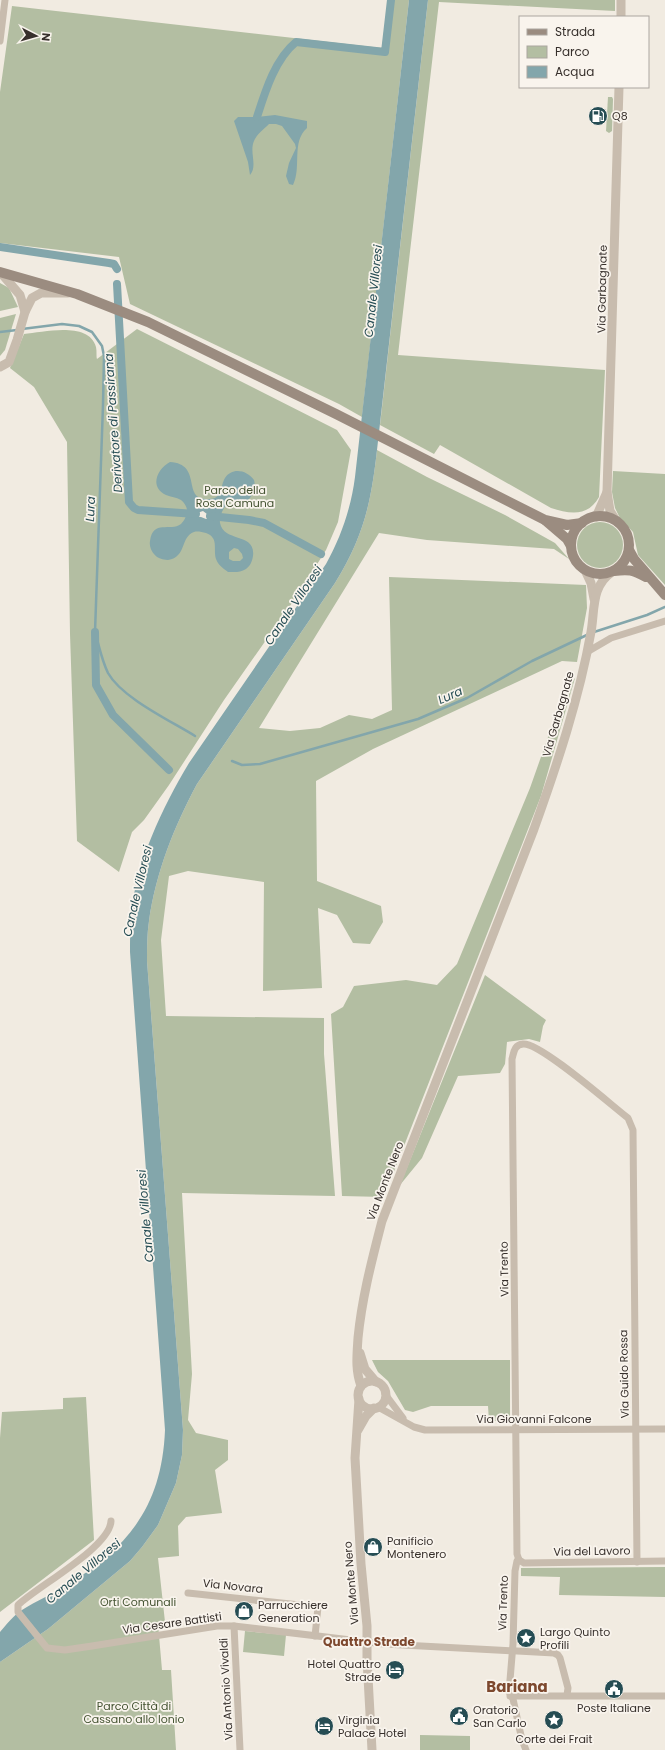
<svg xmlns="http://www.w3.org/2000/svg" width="665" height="1750" font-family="Poppins,sans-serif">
  <rect width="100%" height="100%" fill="#f1ebe1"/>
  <g fill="#b3bea2">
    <path d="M388,0H409L362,417L339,404L130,304L119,257L0,243V92L12,6L382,48Z"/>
    <path d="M428,0H615V11L439,2L398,355L605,370L599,497C588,517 570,514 551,508L440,445L434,454L380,425Z"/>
    <path d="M608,97H612L613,99L612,131L609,133L606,131Z"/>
    <path d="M0,283L9,288L18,307L0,311Z"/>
    <path d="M16,314L5,350L0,356V318Z"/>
    <path d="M137,329L337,430L351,450L338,522L326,550L299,593L224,700L169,785L144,820L132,832L119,872L77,841L70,634L67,442L34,387L10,368L24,334C44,332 89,321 96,347C97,351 96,356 97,359Z"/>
    <path d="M377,450L427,477L505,515L555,543L569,559L554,549L427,540L379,533L259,728L290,731L320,728L349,715L372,719L392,710L389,577L586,585L587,608L577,662L562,661L373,749L316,781L317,881L381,906L383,922L370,944L353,943L337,915L318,908L322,988L263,991L264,882L188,871L169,876L161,940L166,1016L324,1018V1054L335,1196L182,1193L192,1374L188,1420L196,1433L228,1440V1460L215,1470L222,1513L186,1517L178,1526L179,1556L158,1558L165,1622L158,1624L162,1670H171L176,1750H0V1662L48,1629L130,1561L142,1547L158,1525L176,1483L182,1455L183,1430L147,961C147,948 147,934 149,921C156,872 174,827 197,784L335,583C364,536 371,503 377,450Z"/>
    <path d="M613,471L665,474V585L638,555L633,532L620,518L615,508L612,492Z"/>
    <circle cx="600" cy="545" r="23"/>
    <path d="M575,678L541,796L384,1197L342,1196L331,1014L343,1007L354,986L406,980L437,985L457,964L530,788L565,689Z"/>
    <path d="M485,975L546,1020L543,1026L540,1042L529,1039L507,1042L505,1064L500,1073L458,1076L422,1158L400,1185Z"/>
    <path d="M372,1360H510V1421H489L488,1406H431L413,1412L405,1410L388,1381L378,1372Z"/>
    <path d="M86,1397L94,1540L0,1612V1438L2,1412L63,1409V1398Z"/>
    <path d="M665,1567V1597L559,1595L560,1577L521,1576V1568Z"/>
    <path d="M245,1631L286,1635L284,1656L243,1652Z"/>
    <path d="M420,1735L470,1736V1750H420Z"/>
  </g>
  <g fill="#83a6ab" fill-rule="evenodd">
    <path d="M409,0H428L377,450C371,503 364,536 335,583L197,784C174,827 156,872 149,921C147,934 147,948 147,961L183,1430L182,1455L176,1483L158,1525L142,1547L130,1561L48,1629L0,1662V1632C7,1624 13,1616 22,1610C36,1601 53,1594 67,1585C130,1547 162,1504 165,1430L130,952C130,940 130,928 131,915C136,863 162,808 189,763L326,564C341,537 351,508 355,477Z"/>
    <path d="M275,115L307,121V128C291,142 302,167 293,185L289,184L286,176L289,163L296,148L295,144L282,126L276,124H269C264,129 257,134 254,141C249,152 258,166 250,175L248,162L234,121L238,117H257Z"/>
    <path d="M170,462C204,464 180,502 210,499C223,498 220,486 225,478C232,467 247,470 254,480C256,486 253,498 246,501C241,502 235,499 230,502C224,505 219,516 220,523C224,543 256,532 253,556C252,562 250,566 246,569C240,573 234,572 228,572C223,568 218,565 216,559C213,548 219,538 206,533C202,532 197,531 194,532C180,537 187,557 168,560C165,560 160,559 157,557C152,553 149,547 150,541C153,519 170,532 181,524C184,521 186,517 187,513C188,509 185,503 181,500C176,497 171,497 166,495C149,487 157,469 170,462ZM234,548L238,549L242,554L243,558L240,561H233L229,559V552Z"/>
  </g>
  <path fill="#f1ebe1" d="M185,511L197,513L203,511L207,514L223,515L222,519L210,518L206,519L201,517L184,516Z"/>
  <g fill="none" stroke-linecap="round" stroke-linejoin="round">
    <g stroke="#83a6ab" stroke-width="2.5">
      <path d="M22,329L62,324L79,326L92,332L102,346L104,356L103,405L95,632C99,646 102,661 108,673C122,698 171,721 195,736"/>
      <path d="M0,332L17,330"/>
      <path d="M594,632L647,615L665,607"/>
      <path d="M232,761L242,765L260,764L418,719L467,698L532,661L589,634"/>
    </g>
    <g stroke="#83a6ab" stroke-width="8">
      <path d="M257,117C265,92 275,59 296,42L385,52L391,0"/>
      <path d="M0,247L109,263L114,264L117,269"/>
      <path d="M117,284L129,502L134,508L138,510L196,514"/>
      <path d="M210,516L249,520L264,523L321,554"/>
      <path d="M95,632L96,685L113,715L169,770"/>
    </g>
    <g stroke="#c8bcae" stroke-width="7">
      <path d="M0,41L5,0"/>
      <path d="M587,652L611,638L665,621"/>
      <path d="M385,1394L403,1418"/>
      <path d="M378,1407L414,1427L425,1430L665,1429"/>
      <path d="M111,1521C110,1547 38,1586 18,1605V1612L47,1648L65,1650L92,1646L217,1626H234L384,1644L554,1653L558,1655L560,1658L568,1688L567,1695"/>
      <path d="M519,1560L517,1554L512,1059C514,1052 514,1045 523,1044C540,1042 611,1105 628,1118L633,1130L637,1562"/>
      <path d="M519,1560L517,1561L515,1571L513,1644L509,1692L513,1699L522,1740L526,1750"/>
      <path d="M519,1560L524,1563L665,1561"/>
      <path d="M188,1593L318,1607L315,1636"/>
      <path d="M234,1626L240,1750"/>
      <path d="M510,1696H665"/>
    </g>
    <g stroke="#c8bcae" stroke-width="9">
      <path d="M621,17V0"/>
      <path d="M1,273L20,295L25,312"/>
      <path d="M0,367L9,362L17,340L25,312L32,298L41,293H68"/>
      <path d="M596,517L607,492"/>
      <path d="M617,522L610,511L607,492L619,87"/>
      <path d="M585,570L591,583L594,599"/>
      <path d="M360,1353L365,1369L376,1382"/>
      <circle cx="372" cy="1395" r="14"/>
      <path d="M361,1386C355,1369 357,1355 358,1338C362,1297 372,1260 382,1221L534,829C557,765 579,699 591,632C595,610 591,586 612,572"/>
      <path d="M359,1399L355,1458L361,1564L367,1626V1659L372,1750"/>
      <path d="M358,1430L366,1416L374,1408"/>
    </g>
    <g stroke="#9b8c80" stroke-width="10">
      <path d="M0,272L77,294L148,322L336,414L545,520L567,525L582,523"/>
      <circle cx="600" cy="545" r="29"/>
      <path d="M546,521L567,539L571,546"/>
      <path d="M629,550L634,559L665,595"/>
      <path d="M614,571C629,569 633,570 646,577"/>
    </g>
  </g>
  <defs>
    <g id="fuel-disc" transform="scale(1)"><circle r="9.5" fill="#264d54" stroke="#f9f4ed"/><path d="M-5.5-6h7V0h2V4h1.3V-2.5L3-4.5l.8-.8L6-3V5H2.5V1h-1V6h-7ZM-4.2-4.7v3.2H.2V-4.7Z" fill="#fff"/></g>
    <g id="shop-disc" transform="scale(1)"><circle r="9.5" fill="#264d54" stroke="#f9f4ed"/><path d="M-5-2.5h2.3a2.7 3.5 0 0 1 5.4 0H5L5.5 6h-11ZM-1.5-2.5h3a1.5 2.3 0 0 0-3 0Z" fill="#fff"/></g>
    <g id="sight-disc" transform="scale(1)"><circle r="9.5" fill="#264d54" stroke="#f9f4ed"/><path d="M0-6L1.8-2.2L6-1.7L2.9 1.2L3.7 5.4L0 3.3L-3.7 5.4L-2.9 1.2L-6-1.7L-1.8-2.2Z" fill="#fff"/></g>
    <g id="hotel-disc" transform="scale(1)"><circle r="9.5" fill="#264d54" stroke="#f9f4ed"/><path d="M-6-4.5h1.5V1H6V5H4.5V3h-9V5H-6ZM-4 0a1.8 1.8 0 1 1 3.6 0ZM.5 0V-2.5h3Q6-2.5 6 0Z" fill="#fff"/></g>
    <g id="civic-disc" transform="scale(1)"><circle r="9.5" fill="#264d54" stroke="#f9f4ed"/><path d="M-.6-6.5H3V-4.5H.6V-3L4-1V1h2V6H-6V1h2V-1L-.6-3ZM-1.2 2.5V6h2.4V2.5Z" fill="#fff"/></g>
  </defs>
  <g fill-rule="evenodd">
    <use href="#fuel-disc" x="598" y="116"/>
    <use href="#shop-disc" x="373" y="1547"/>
    <use href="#shop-disc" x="244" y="1611"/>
    <use href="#sight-disc" x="526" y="1638"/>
    <use href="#hotel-disc" x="395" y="1670"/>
    <use href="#civic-disc" x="614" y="1689"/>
    <use href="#civic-disc" x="459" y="1716"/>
    <use href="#sight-disc" x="554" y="1720"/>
    <use href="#hotel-disc" x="324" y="1726"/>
  </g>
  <g text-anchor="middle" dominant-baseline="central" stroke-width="3.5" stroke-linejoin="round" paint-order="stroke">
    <g font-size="11" fill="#37302c" stroke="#f9f4ed" text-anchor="start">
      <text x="612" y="116">Q8</text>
      <text x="387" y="1541">Panificio<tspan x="387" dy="13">Montenero</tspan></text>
      <text x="258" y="1605">Parrucchiere<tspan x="258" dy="13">Generation</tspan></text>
      <text x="540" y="1632">Largo Quinto<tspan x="540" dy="13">Profili</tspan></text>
      <text x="381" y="1664" text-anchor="end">Hotel Quattro<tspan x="381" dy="13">Strade</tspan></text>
      <text x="614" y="1708" text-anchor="middle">Poste Italiane</text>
      <text x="473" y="1710">Oratorio<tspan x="473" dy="13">San Carlo</tspan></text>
      <text x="338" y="1720">Virginia<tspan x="338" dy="13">Palace Hotel</tspan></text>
      <text x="554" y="1739" text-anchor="middle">Corte dei Frait</text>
    </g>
    <g font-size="11" fill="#37302c" stroke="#f9f4ed">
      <text transform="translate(602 289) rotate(-89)">Via Garbagnate</text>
      <text transform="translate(558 714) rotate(-74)">Via Garbagnate</text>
      <text transform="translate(385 1181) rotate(-69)">Via Monte Nero</text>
      <text transform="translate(504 1269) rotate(-91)">Via Trento</text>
      <text transform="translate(624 1374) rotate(-91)">Via Guido Rossa</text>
      <text x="534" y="1419">Via Giovanni Falcone</text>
      <text transform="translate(592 1551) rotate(-1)">Via del Lavoro</text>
      <text transform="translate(351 1583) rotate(-95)">Via Monte Nero</text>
      <text transform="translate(233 1586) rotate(6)">Via Novara</text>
      <text transform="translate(503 1603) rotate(-88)">Via Trento</text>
      <text transform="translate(172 1623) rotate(-8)">Via Cesare Battisti</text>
      <text transform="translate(226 1689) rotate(-93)">Via Antonio Vivaldi</text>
    </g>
    <g font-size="11" fill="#445332" stroke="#f9f4ed">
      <text x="235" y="490">Parco della<tspan x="235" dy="13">Rosa Camuna</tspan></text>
      <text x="138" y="1602">Orti Comunali</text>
      <text x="134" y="1706">Parco Città di<tspan x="134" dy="13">Cassano allo Ionio</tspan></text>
    </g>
    <g font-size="12" font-style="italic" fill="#264d54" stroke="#f9f4ed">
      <text transform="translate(373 291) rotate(-84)">Canale Villoresi</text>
      <text transform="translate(113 423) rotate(-94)">Derivatore di Passirana</text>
      <text transform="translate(90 509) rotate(-88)">Lura</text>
      <text transform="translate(293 605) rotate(-56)">Canale Villoresi</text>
      <text transform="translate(450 695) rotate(-24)">Lura</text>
      <text transform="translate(137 891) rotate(-77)">Canale Villoresi</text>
      <text transform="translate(145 1216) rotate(-95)">Canale Villoresi</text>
      <text transform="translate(83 1571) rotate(-40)">Canale Villoresi</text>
    </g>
    <g font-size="12" font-weight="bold" fill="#7d482e" stroke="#f9f4ed">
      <text x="369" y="1641">Quattro Strade</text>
    </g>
    <g font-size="15" font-weight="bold" fill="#7d482e" stroke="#f9f4ed">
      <text x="517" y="1686">Bariana</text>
    </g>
  </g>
  <rect x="519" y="16" width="130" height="72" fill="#f9f4ed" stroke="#aba6a0"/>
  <rect x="527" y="29" width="20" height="6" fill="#9b8c80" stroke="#aba6a0"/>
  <text x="555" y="36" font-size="12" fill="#37302c">Strada</text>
  <rect x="527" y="46" width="20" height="12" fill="#b3bea2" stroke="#aba6a0"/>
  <text x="555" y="56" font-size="12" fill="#37302c">Parco</text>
  <rect x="527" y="66" width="20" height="12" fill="#83a6ab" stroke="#aba6a0"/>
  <text x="555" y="76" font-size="12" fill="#37302c">Acqua</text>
  <g transform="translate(36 36) rotate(96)" stroke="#f9f4ed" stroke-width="3" paint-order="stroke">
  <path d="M0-3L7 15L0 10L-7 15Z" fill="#37302c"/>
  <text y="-6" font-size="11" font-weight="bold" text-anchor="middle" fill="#37302c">N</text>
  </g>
</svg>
